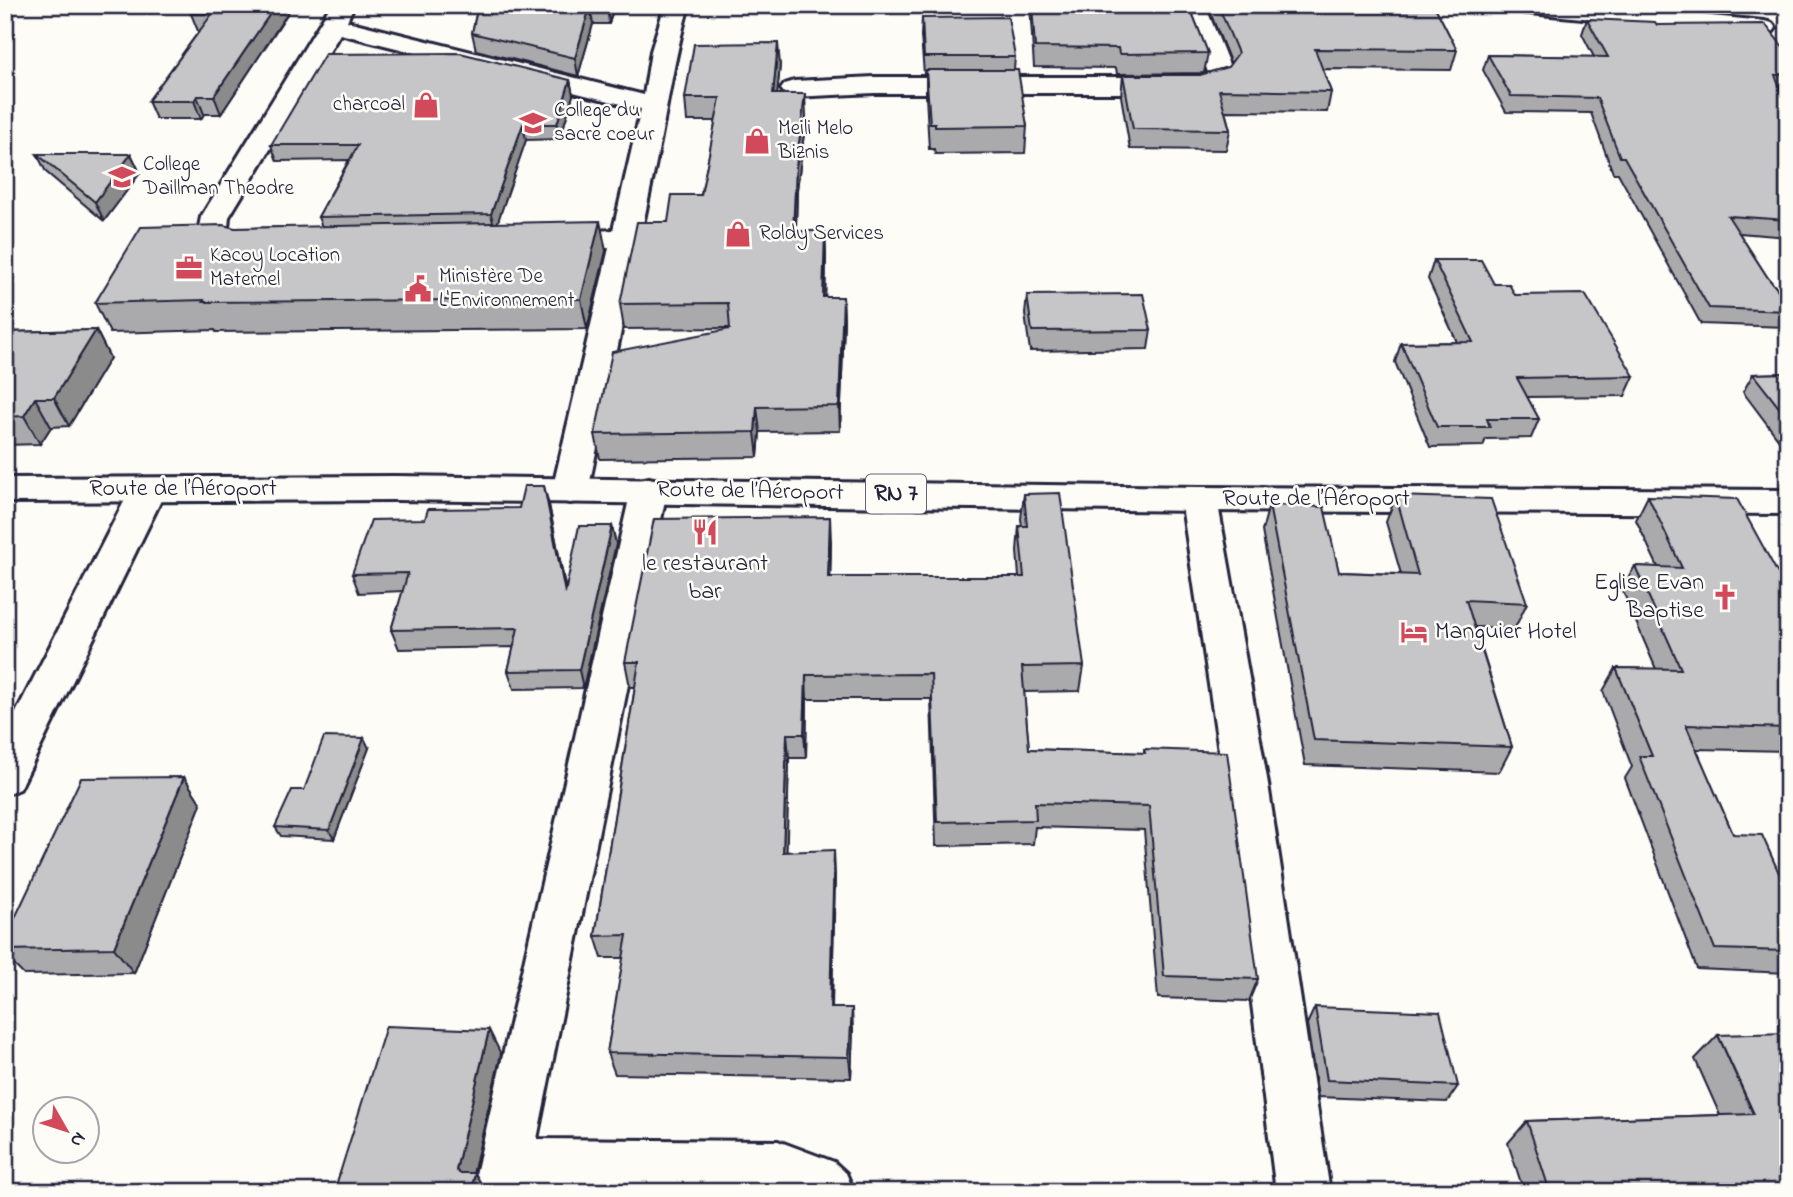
<svg xmlns="http://www.w3.org/2000/svg" width="1793" height="1197" font-family="'Indie Flower',sans-serif">
  <rect width="100%" height="100%" fill="#fdfcf7"/>
  <filter id="ink" filterUnits="userSpaceOnUse"><feTurbulence type="fractalNoise" baseFrequency=".0143" numOctaves="2"/><feDisplacementMap in="SourceGraphic" scale="14" xChannelSelector="R" yChannelSelector="G"/><feConvolveMatrix kernelMatrix="1 2 1 2 8 2 1 2 1" color-interpolation-filters="sRGB"/></filter>
  <g filter="url(#ink)">
    <g fill="none" stroke-linecap="round" stroke-linejoin="round">
      <g stroke="#22223b" stroke-width="6">
        <g id="street">
          <path d="M331,5H354L347,21L644,95L651,51L665,5H689C674,57 667,109 656,162C633,271 611,381 588,491L583,500L570,503L557,500L552,491L609,248L552,249L542,246L537,240L542,234L613,230L641,109L340,34L229,217L228,227C239,238 250,236 264,240L269,246L264,252C237,259 214,250 199,227L201,217Z"/>
          <path d="M1181,5H1205L1232,72L1224,85L1196,93H874L794,97L785,94L781,89L785,84L794,81L874,77H1196L1206,75L1208,72Z"/>
          <path d="M1508,5H1596L1764,21L1772,23L1776,28L1772,33L1764,35L1519,12L1511,10Z"/>
          <path d="M148,478L161,481L166,490L20,789L5,795V734L130,490L135,481Z"/>
          <path d="M649,478L662,481L667,490L537,1139L778,1141L834,1162L846,1173L854,1192H472L631,490L636,481Z"/>
          <path d="M1199,487L1212,490L1217,499L1268,784L1330,1192H1276L1224,784L1181,499L1186,490Z"/>
        </g>
      </g>
      <g stroke="#22223b" stroke-width="6">
        <path id="primary" d="M396,476L1199,487L1788,490V514L1199,511L396,500L5,502V478Z"/>
      </g>
      <use href="#street" fill="#fdfcf7" fill-rule="evenodd"/>
      <use href="#primary" fill="#fdfcf7" fill-rule="evenodd"/>
    </g>
    <g fill="#aaaaac" stroke="#22223b" stroke-width="2">
      <path d="M293,5L221,114H204L201,119H156L148,101L199,31H198L191,14Z"/>
      <path d="M478,5H623L621,13H612L609,24H593L578,76L476,50L472,33Z"/>
      <path d="M1030,5H1189L1208,53L1204,73L1117,74L1116,68L1034,67Z"/>
      <path d="M1207,5H1434L1457,50L1451,70L1323,69L1331,92L1327,112L1225,111L1230,130L1226,150L1130,149L1121,96L1123,75H1200L1228,67L1231,64Z"/>
      <path d="M922,18L1015,57L1014,70L1027,126L1025,153L935,154L934,149H929L926,96V74H924L921,36Z"/>
      <path d="M1587,19L1657,25L1788,49V90H1780L1788,111V237L1739,233L1768,278L1788,302V324L1786,327L1701,324L1618,173H1613L1591,113L1506,112L1483,70L1488,55L1594,57L1582,34Z"/>
      <path d="M780,65L777,94L806,117L797,190L796,231H825L826,255L825,297H843L844,321L840,431L760,432L758,457L600,459L595,434L730,329V328L624,329L620,304L701,195L716,121H687L685,98Z"/>
      <path d="M570,80L573,95L560,139L526,140L497,223L606,251L587,329L216,332L215,330L110,333L95,303L235,228L322,227L318,217L349,160L277,161L271,145Z"/>
      <path d="M37,154H131L140,173L104,221L46,172Z"/>
      <path d="M1434,260L1494,284L1515,295L1634,376L1625,396L1527,397L1539,419L1531,438L1486,439L1483,446L1430,447L1395,362L1401,343L1457,342L1428,279Z"/>
      <path d="M1027,295L1151,330L1148,349L1030,351L1025,314Z"/>
      <path d="M96,330L110,358L69,426L51,427L40,444L5,445V332Z"/>
      <path d="M1788,373V452L1743,392L1753,374Z"/>
      <path d="M1024,494L1084,666L1080,691L1024,692L1029,749L1144,753V749L1258,979L1249,1001L1158,998L1144,830L1035,827L1033,844L936,846L931,699H807L806,758H789L786,851L835,874L832,1008L853,1030L851,1078L615,1074L607,1053L624,958H602L595,936L635,687H630L625,662L831,542L830,577H1019L1017,551L1019,526H1022L1021,519Z"/>
      <path d="M1396,496L1527,603L1515,628L1475,627L1512,747L1499,772L1305,765L1262,531L1269,505L1339,572L1401,574L1386,522Z"/>
      <path d="M1648,496L1788,592V751L1696,749L1733,834L1788,893V973L1697,969L1625,778L1632,767L1603,691L1616,668L1656,669L1622,589L1635,566L1658,567L1636,520Z"/>
      <path d="M549,505L566,591L612,526L616,544L583,688L514,689L508,671L514,647L399,649L391,630L403,591L359,593L352,574L425,519Z"/>
      <path d="M369,748L334,839L281,836L275,827L304,790Z"/>
      <path d="M184,777L201,804L134,973L24,975L5,956V939Z"/>
      <path d="M1315,1007L1458,1086L1447,1102L1318,1097L1307,1024Z"/>
      <path d="M1718,1035L1788,1192H1524L1508,1143L1527,1121L1720,1115L1695,1059Z"/>
    </g>
    <g fill="#8b8b8c" stroke="#22223b" stroke-width="2">
      <path d="M276,5H293L221,114L214,96Z"/>
      <path d="M607,5H611L612,13L609,24Z"/>
      <path d="M590,7L593,24L578,76L575,58Z"/>
      <path d="M778,43L780,65L775,117L773,94Z"/>
      <path d="M570,80L573,95L560,139L557,124Z"/>
      <path d="M805,94L806,117L797,190L795,255L793,231L796,167Z"/>
      <path d="M197,96L204,114L201,119L194,101Z"/>
      <path d="M523,124L526,140L495,230L491,214Z"/>
      <path d="M131,154L140,173L104,221L95,202Z"/>
      <path d="M600,221L606,251L587,329L581,299Z"/>
      <path d="M825,231L826,255L825,321L823,297Z"/>
      <path d="M843,297L844,321L840,431L839,406Z"/>
      <path d="M96,330L110,358L69,426L54,398Z"/>
      <path d="M35,398L51,427L40,444L24,416Z"/>
      <path d="M757,407L760,432L758,457L755,432Z"/>
      <path d="M544,486L549,505L570,612L565,593Z"/>
      <path d="M830,517L831,542L830,602L828,577Z"/>
      <path d="M612,526L616,544L583,688L579,670Z"/>
      <path d="M806,675L807,699L806,758L804,734Z"/>
      <path d="M787,734L789,758L786,875L783,852Z"/>
      <path d="M364,738L369,748L334,839L329,830Z"/>
      <path d="M184,777L201,804L134,973L114,948Z"/>
      <path d="M834,850L835,874L831,1029L830,1008Z"/>
      <path d="M852,1008L853,1030L851,1078L849,1057Z"/>
      <path d="M489,1030L501,1054L469,1191L456,1170Z"/>
      <path d="M475,1173L486,1192H471Z"/>
    </g>
    <g fill="#c6c6c8" stroke="#22223b" stroke-width="2">
      <path d="M198,5H276L214,96H197L194,101H148L212,14H191Z"/>
      <path d="M478,5H607L606,6L590,7L575,58L472,33Z"/>
      <path d="M1032,5H1189L1208,53L1119,54L1118,48L1035,47Z"/>
      <path d="M1218,5H1434L1457,50L1315,49L1331,92L1219,90L1230,130L1133,129L1123,75H1200L1228,67L1238,53Z"/>
      <path d="M1008,17L1015,57H924L922,18Z"/>
      <path d="M1587,19L1655,22L1657,25L1765,24L1784,48L1788,49V74L1775,75L1788,111V220L1728,216L1768,278L1788,302V311L1709,308L1624,157H1620L1597,98L1511,96L1488,55L1608,57Z"/>
      <path d="M778,43L773,94H805L796,167L793,231H825L823,297H843L839,406L757,407L755,432L595,434L612,352L730,329L728,303L620,304L637,222H668L672,195H701L720,98H685L694,44Z"/>
      <path d="M460,53L570,80L557,124H523L491,214L318,217L358,145H271L325,54Z"/>
      <path d="M926,70H1018L1027,126L935,127V123H930Z"/>
      <path d="M37,154H131L95,202Z"/>
      <path d="M600,221L581,299L203,302L204,300L95,303L141,227L223,225L235,228Z"/>
      <path d="M1434,260H1481L1494,284H1509L1515,295L1585,294L1634,376L1517,378L1539,419H1487L1490,427H1437L1401,343L1473,342Z"/>
      <path d="M1143,294L1151,330L1032,331L1027,295Z"/>
      <path d="M96,330L54,398H35L24,416L5,417V332Z"/>
      <path d="M1788,373V419L1753,374Z"/>
      <path d="M524,486H544L565,593L579,526H612L579,670L508,671L518,628L391,630L408,573L352,574L371,520L425,519L428,509L519,508Z"/>
      <path d="M1060,493L1084,666L1022,667L1029,749L1145,753L1144,749L1227,752L1258,979L1164,976L1149,806L1035,803L1036,820L937,822L931,674L806,675L804,734H787L783,852L834,850L830,1008H852L849,1057L607,1053L627,935L595,936L639,662H625L654,519L830,517L828,577H1024L1019,526H1027L1024,494Z"/>
      <path d="M1396,496L1491,499L1527,603L1466,600L1512,747L1314,740L1269,505L1324,507L1339,572L1418,575Z"/>
      <path d="M1648,496L1737,499L1788,592V728L1686,725L1733,834L1762,835L1788,893V951L1715,949L1639,756H1652L1616,668L1681,669L1635,566L1682,568Z"/>
      <path d="M324,737L364,738L329,830L275,827L292,790H304Z"/>
      <path d="M184,777L114,948L5,950V939L81,778Z"/>
      <path d="M1315,1007L1440,1012L1458,1086L1327,1080Z"/>
      <path d="M386,1026L489,1030L456,1170L459,1173H475L471,1192H334Z"/>
      <path d="M1788,1033V1192H1550L1527,1121L1754,1114L1718,1035Z"/>
    </g>
  </g>
  <defs>
    <g id="shop-bare" transform="scale(2.1)"><path d="M-5-2.5h2.3a2.7 3.5 0 0 1 5.4 0H5L5.5 6h-11ZM-1.5-2.5h3a1.5 2.3 0 0 0-3 0Z" fill="#d1495b" stroke="#fdfcf7" stroke-width="2.5" paint-order="stroke"/></g>
    <g id="school-bare" transform="scale(2.1)"><path d="M0-5L7-2L0 1L-7-2ZM-4 1L0 2.5L4 1V4Q0 6-4 4Z" fill="#d1495b" stroke="#fdfcf7" stroke-width="2.5" paint-order="stroke"/></g>
    <g id="office-bare" transform="scale(2.1)"><path d="M-6-3h4V-5.5h4V-3h4V5H-6ZM-1-4.5V-3h2v-1.5ZM-6 0V1H6V0Z" fill="#d1495b" stroke="#fdfcf7" stroke-width="2.5" paint-order="stroke"/></g>
    <g id="civic-bare" transform="scale(2.1)"><path d="M-.6-6.5H3V-4.5H.6V-3L4-1V1h2V6H-6V1h2V-1L-.6-3ZM-1.2 2.5V6h2.4V2.5Z" fill="#d1495b" stroke="#fdfcf7" stroke-width="2.5" paint-order="stroke"/></g>
    <g id="restaurant-bare" transform="scale(2.1)"><path d="M-5-6h1v4h1v-4h1v4h1v-4h1v5L-1.5 .5V6h-2V.5L-5-1ZM5-6V6H3V1.5H1.5Q1.5-4 5-6Z" fill="#d1495b" stroke="#fdfcf7" stroke-width="2.5" paint-order="stroke"/></g>
    <g id="church-bare" transform="scale(2.1)"><path d="M-1.2-6h2.4v3.5h3.3v2.4h-3.3V6h-2.4V-.1h-3.3v-2.4h3.3Z" fill="#d1495b" stroke="#fdfcf7" stroke-width="2.5" paint-order="stroke"/></g>
    <g id="hotel-bare" transform="scale(2.1)"><path d="M-6-4.5h1.5V1H6V5H4.5V3h-9V5H-6ZM-4 0a1.8 1.8 0 1 1 3.6 0ZM.5 0V-2.5h3Q6-2.5 6 0Z" fill="#d1495b" stroke="#fdfcf7" stroke-width="2.5" paint-order="stroke"/></g>
  </defs>
  <g fill-rule="evenodd">
    <use href="#shop-bare" x="426" y="105"/>
    <use href="#school-bare" x="533" y="123"/>
    <use href="#shop-bare" x="757" y="141"/>
    <use href="#school-bare" x="122" y="177"/>
    <use href="#shop-bare" x="738" y="234"/>
    <use href="#office-bare" x="189" y="268"/>
    <use href="#civic-bare" x="418" y="289"/>
    <use href="#restaurant-bare" x="705" y="532"/>
    <use href="#church-bare" x="1725" y="597"/>
    <use href="#hotel-bare" x="1414" y="632"/>
  </g>
  <g text-anchor="middle" dominant-baseline="central" stroke-width="5" stroke-linejoin="round" paint-order="stroke">
    <g font-size="21" fill="#22223b" stroke="#fdfcf7" text-anchor="start">
      <text x="405" y="105" text-anchor="end">charcoal</text>
      <text x="554" y="111">College du<tspan x="554" dy="24">sacre coeur</tspan></text>
      <text x="778" y="129">Meili Melo<tspan x="778" dy="24">Biznis</tspan></text>
      <text x="143" y="165">College<tspan x="143" dy="24">Daillman Theodre</tspan></text>
      <text x="759" y="234">Roldy Services</text>
      <text x="210" y="256">Kacoy Location<tspan x="210" dy="24">Maternel</tspan></text>
      <text x="439" y="277">Ministère De<tspan x="439" dy="24">L'Environnement</tspan></text>
    </g>
    <rect fill="#fdfcf7" stroke="#646373" stroke-width="2" x="866" y="474.5" width="60" height="39" rx="5"/>
    <g font-size="23" font-weight="bold" fill="#22223b">
      <text x="896" y="494">RN 7</text>
    </g>
    <g font-size="24" fill="#22223b" stroke="#fdfcf7">
      <text x="183" y="489">Route de l’Aéroport</text>
      <text transform="translate(750 492) rotate(1)">Route de l’Aéroport</text>
      <text x="1316" y="499">Route de l’Aéroport</text>
    </g>
    <g font-size="24" fill="#22223b" stroke="#fdfcf7">
      <text x="705" y="564">le restaurant<tspan x="705" dy="28">bar</tspan></text>
      <text x="1704" y="583" text-anchor="end">Eglise Evan<tspan x="1704" dy="28">Baptise</tspan></text>
      <text x="1435" y="632" text-anchor="start">Manguier Hotel</text>
    </g>
  </g>
  <rect width="1793" height="1197" fill="none" stroke="#fdfcf7" stroke-width="28"/>
  <rect x="14" y="14" width="1765" height="1169" fill="none" stroke="#22223b" stroke-width="2.5" filter="url(#ink)"/>
  <g transform="translate(66 1130) rotate(129)"><circle r="33" fill="#fdfcf7" stroke="#a5a5ac" stroke-width="2"/>
  <path d="M0-5L12 26L0 18L-12 26Z" fill="#d1495b"/>
  <text y="-10" font-size="19" font-weight="bold" text-anchor="middle" fill="#22223b">N</text>
  </g>
</svg>
